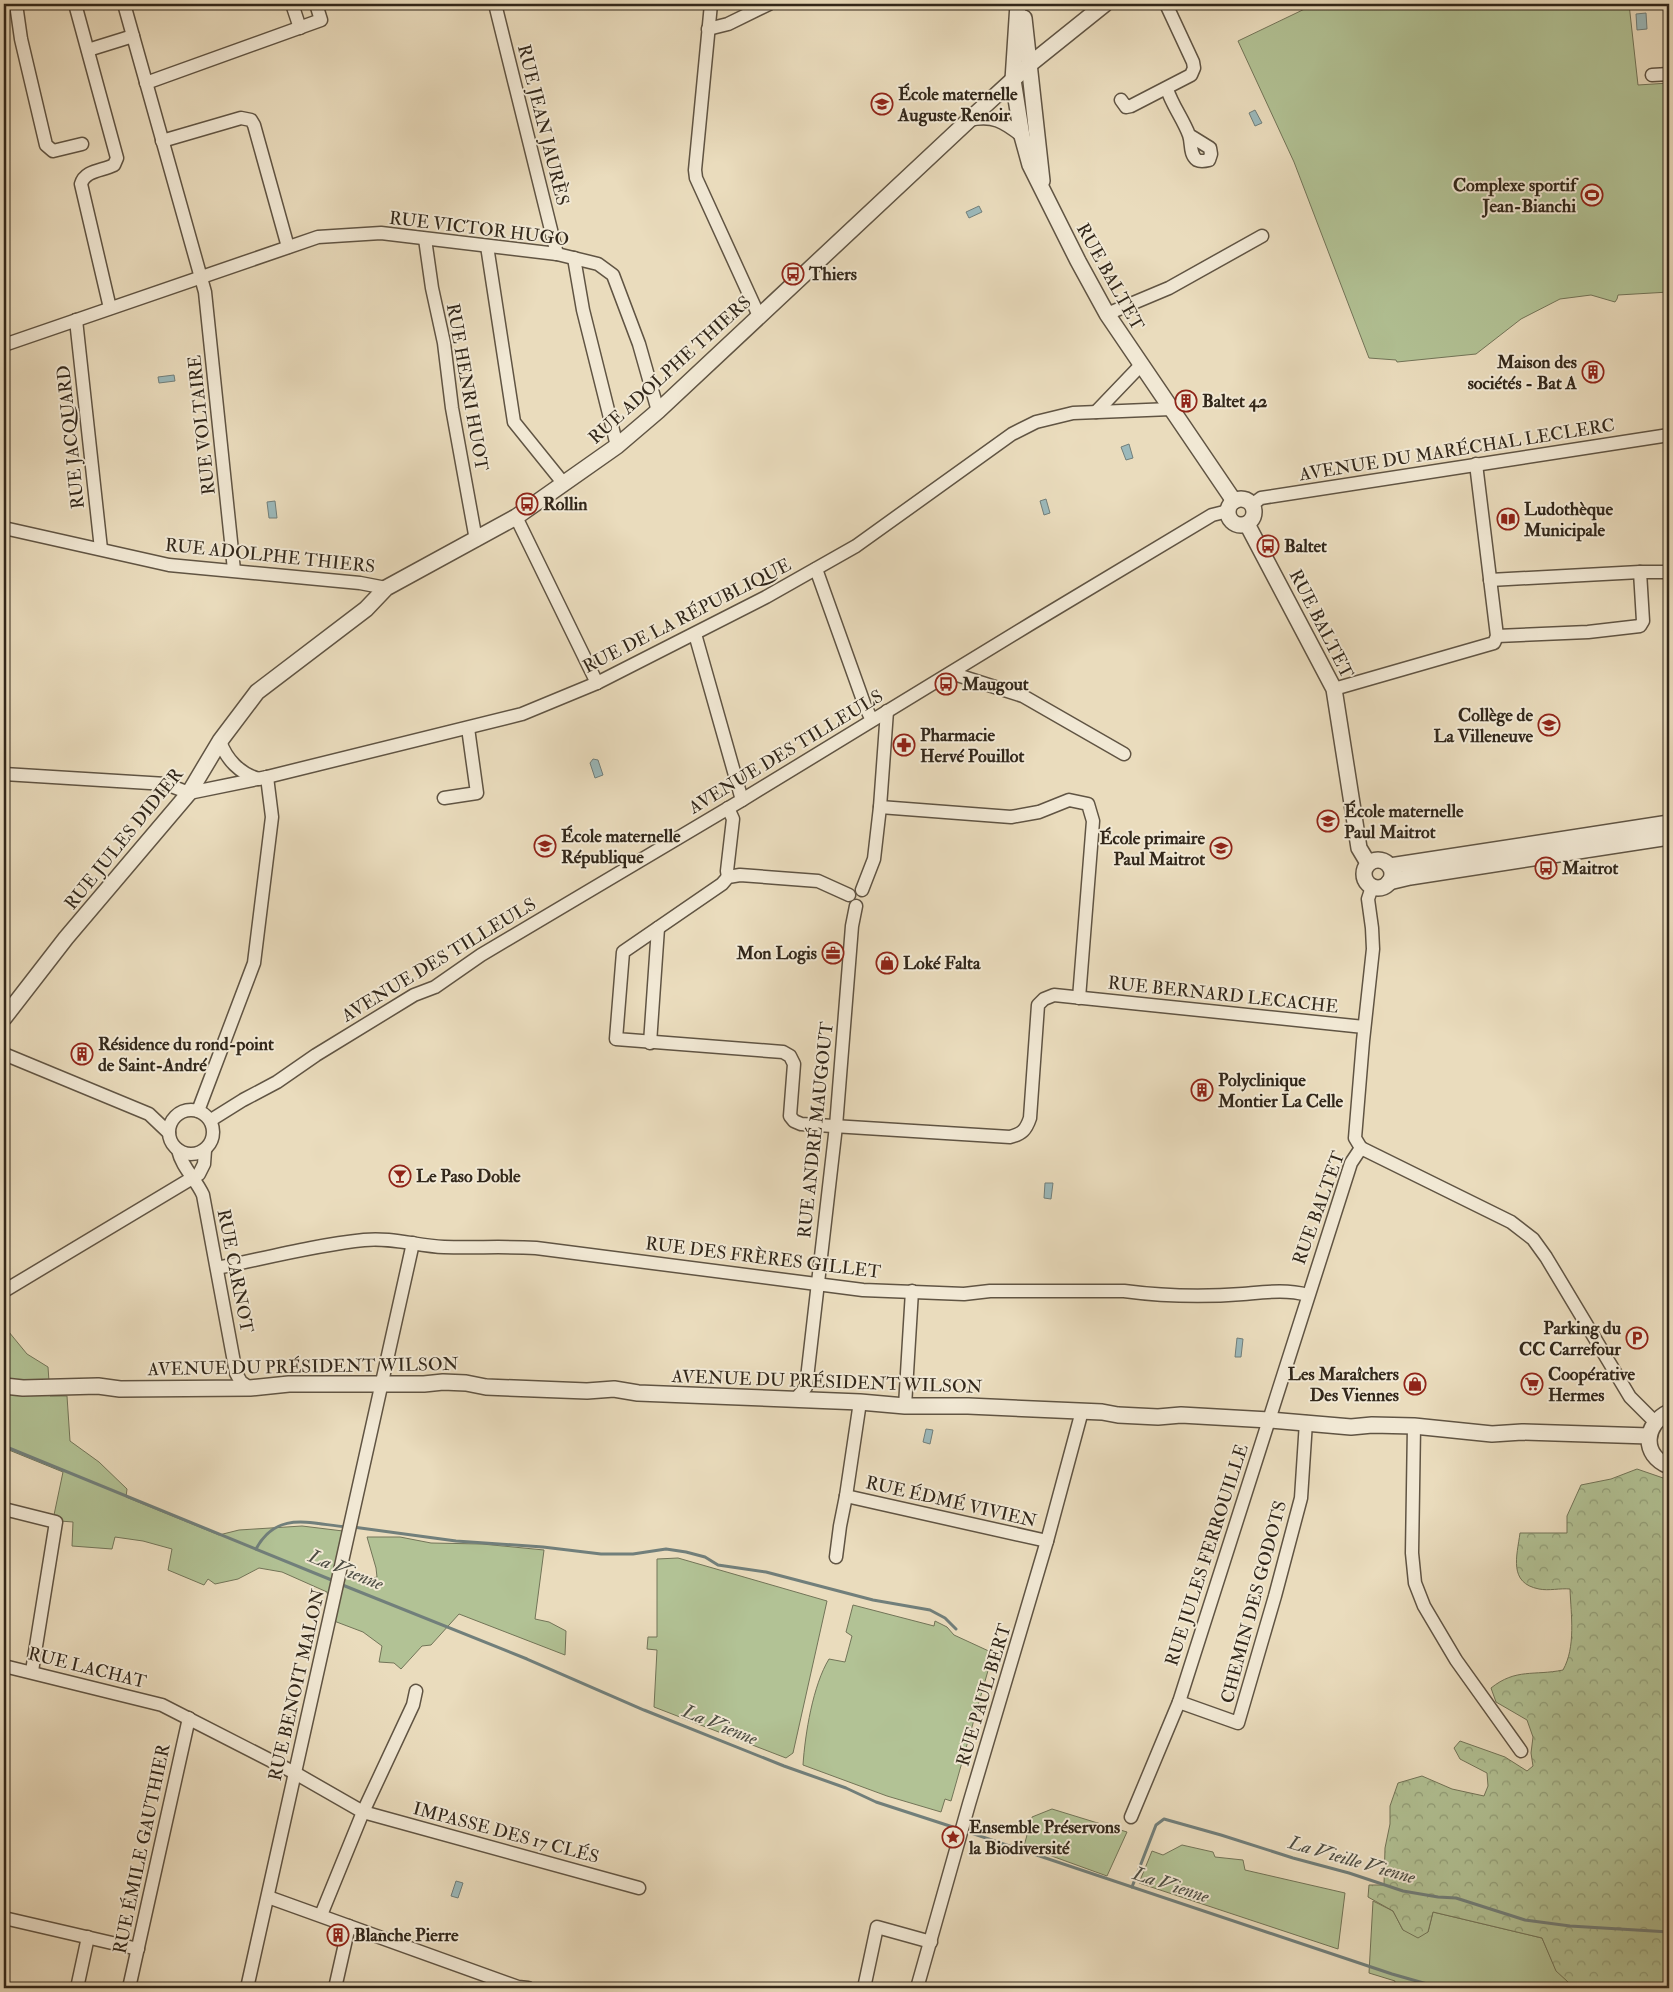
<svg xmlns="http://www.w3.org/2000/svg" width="1673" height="1992" font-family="'IM FELL Double Pica',serif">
  <defs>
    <pattern id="forest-crowns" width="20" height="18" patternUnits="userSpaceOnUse" patternTransform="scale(1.25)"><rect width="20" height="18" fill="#b2c295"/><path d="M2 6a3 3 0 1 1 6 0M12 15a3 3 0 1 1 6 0" fill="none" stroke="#919e79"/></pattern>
  </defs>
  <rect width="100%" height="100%" fill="#eadcbd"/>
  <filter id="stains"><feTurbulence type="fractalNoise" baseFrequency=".004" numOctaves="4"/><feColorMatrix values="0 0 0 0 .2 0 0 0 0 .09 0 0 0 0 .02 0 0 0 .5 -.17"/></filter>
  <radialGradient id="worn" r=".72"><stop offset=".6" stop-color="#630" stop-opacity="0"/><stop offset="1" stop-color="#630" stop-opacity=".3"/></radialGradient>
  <g fill="#b2c295" stroke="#727458">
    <path d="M1313,4H1629L1638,85L1669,83V292L1618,295L1617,299L1615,302L1591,295L1560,299L1521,319L1476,354L1397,362L1396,360L1369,358L1294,162L1238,41L1313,5Z"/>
    <path d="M4,1326L27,1354L48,1367L50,1396H67L70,1441L99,1462L127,1489L126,1497L219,1535L239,1530L302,1526L343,1531L335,1572L361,1581L377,1577L376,1568L367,1537H400L431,1543L482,1544L544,1550L535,1619L549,1622L566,1631L565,1655L459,1614L431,1645L422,1646L401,1669L394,1663L379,1662L382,1646L363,1632L334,1621L327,1592L282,1572L259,1568L238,1579L215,1584L208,1579L204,1585L168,1570L172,1549L143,1541L115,1537L112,1549L72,1546L73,1522L60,1521L54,1515L63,1472L4,1448Z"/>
    <path d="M678,1558L827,1601L793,1753L786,1758L654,1707L657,1650L647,1649L648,1637H657V1559Z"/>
    <path d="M853,1605L934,1626L935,1621L947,1627L954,1635L993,1653L951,1801L945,1799L941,1812L887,1796L803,1765C805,1734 813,1685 829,1659L845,1662L852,1636L846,1632Z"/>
    <path d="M1052,1809L1127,1832L1107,1876L1024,1846L1032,1817Z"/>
    <path d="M1182,1845L1213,1852L1215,1857L1243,1860L1245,1870L1345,1893L1338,1949L1139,1883L1152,1851L1163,1855Z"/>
    <path d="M1373,1901L1393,1911L1403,1930L1428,1932L1433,1912L1542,1938L1556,1970L1568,1982V1988H1394L1395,1981L1369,1973Z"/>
  </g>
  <path fill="url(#forest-crowns)" stroke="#727458" d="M1637,1469L1669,1480V1988H1568V1982L1556,1971L1542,1938L1433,1912L1428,1932L1418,1938L1403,1930L1393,1911L1368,1897L1369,1885H1384L1385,1848L1390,1824V1806L1398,1783L1422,1776L1452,1789L1484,1796L1488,1786L1487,1773L1460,1759L1454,1748L1460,1741L1505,1757L1527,1771L1533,1766L1531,1753L1533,1737L1527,1720L1496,1702L1491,1688C1516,1668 1534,1676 1563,1670C1576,1647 1571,1615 1570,1589C1560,1588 1549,1591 1539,1589C1508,1583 1517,1556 1520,1533H1567V1516L1581,1485L1611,1479Z"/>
  <g fill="#9bb9bb" stroke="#717f7b">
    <path d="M1646,13L1647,29L1637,30L1636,14Z"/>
    <path d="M1255,110L1262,123L1255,126L1249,113Z"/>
    <path d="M979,206L982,212L969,218L966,212Z"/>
    <path d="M174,375L175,381L159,383L158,377Z"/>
    <path d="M1129,444L1133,458L1126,460L1121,447Z"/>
    <path d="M1046,499L1050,513L1044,515L1040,501Z"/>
    <path d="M275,501L277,518H269L267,502Z"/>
    <path d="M593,759L598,760L603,775L595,778L590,763Z"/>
    <path d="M1045,1183H1053L1051,1199L1044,1198Z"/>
    <path d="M1237,1338L1243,1339L1241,1357H1235Z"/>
    <path d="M926,1429L933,1430L930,1444L923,1442Z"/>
    <path d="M456,1881L463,1883L458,1898L451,1896Z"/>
  </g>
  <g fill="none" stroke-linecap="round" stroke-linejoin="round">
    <g stroke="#717f7b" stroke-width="3">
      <path d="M4,1446L334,1581"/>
      <path d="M353,1527L456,1541L543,1547L601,1554H633L666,1549L686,1552L705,1557L718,1565L766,1572L873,1600L930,1610L945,1618L956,1629"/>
      <path d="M256,1549C277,1510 310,1524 347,1527"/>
      <path d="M340,1584L527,1659L644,1710L784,1766L846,1788L876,1802L959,1829"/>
      <path d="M965,1831L1392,1974L1441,1988"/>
      <path d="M1132,1887L1156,1825L1164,1819L1221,1835L1293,1858L1349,1873L1403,1891L1438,1897L1456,1898L1525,1920L1570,1926L1669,1932"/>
    </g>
    <g stroke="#605443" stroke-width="15">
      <g id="minor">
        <path d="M16,4L21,39L46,145L53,151L82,144"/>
        <path d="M75,4L117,158L114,165C102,171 85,170 81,184L110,308"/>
        <path d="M124,4L205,292L234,570"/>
        <path d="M292,4L300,28"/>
        <path d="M495,4L557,254"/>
        <path d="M711,4L695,170L696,178L759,316"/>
        <path d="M708,29L728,24L769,4"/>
        <path d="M88,50L133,36"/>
        <path d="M1652,75L1669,74"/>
        <path d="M146,83L321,20L316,4"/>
        <path d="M1167,89C1172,105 1183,119 1189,135C1192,143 1189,154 1197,160C1201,162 1205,161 1209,160L1211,154L1210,148L1189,135"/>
        <path d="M1121,100L1126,107L1131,106L1191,75L1194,68L1193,62L1166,4"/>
        <path d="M969,120C993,115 1003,121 1022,136"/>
        <path d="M162,141L241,118L251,120L254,125L288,247"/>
        <path d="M425,239L432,288L444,343L452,408L476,540"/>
        <path d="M487,246L514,422L564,484"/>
        <path d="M574,258L583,310L617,446"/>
        <path d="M1107,314L1169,288L1262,236"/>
        <path d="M76,320L101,549"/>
        <path d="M4,345L318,237L381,233L557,254L598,264L613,275L639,344L658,411"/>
        <path d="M1096,412L1141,365"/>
        <path d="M1253,504L1261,498L1669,435"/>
        <path d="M516,517L597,683"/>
        <path d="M4,528L169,565L360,583L386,588"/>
        <path d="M816,569L865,706L872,720"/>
        <path d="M1490,580L1640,572H1669"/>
        <path d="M695,634L742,800"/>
        <path d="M1497,636L1588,632L1640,626L1643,621L1640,572"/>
        <path d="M951,673L1023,696L1124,754"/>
        <path d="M1334,689L1494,643L1497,636L1476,464"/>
        <path d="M220,741C226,759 240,774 259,779"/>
        <path d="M4,774L166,784L189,793L267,777L522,714L597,683L766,597L856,546L1012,434L1036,422L1073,413L1171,409"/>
        <path d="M444,798L477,793L468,728"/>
        <path d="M880,807L1011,817L1039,812L1069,800L1088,804L1093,821L1079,998"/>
        <path d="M728,877L727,871L733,819L728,808"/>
        <path d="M862,890L874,859L880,807L887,711"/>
        <path d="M849,895L818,881L740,875L728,877L722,884L623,952L616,1039L783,1052L790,1056L794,1064L790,1116L794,1121L801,1124L1010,1137C1022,1134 1026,1130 1030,1118L1038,1005L1044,999L1054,995L1364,1027"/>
        <path d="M650,1043L658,928"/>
        <path d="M4,1054L149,1114L169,1133"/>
        <circle cx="191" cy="1132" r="22"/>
        <path d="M198,1111L254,963L272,817L267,777"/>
        <path d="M211,1120L243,1100L277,1082L316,1055L414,995L435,987L481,955L742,800L1032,623L1212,515L1228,511"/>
        <path d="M1361,1148L1511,1222L1533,1239L1546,1257L1630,1397L1655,1422"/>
        <path d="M1361,1148L1355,1138L1363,1041L1373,949L1372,928L1368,899L1372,887"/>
        <path d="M178,1150C182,1168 196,1179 203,1195L236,1373L241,1382L250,1388"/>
        <path d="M217,1268C266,1258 315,1245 364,1240C391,1237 418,1246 444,1247C475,1248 505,1246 536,1248L863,1290L964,1294L990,1291H1124C1162,1296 1206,1297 1243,1294C1266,1292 1286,1289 1308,1295"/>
        <path d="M4,1291L199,1174L204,1164L205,1150"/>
        <path d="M795,1400L806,1387L836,1126L852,926L856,906"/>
        <path d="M905,1406L912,1291"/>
        <path d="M1414,1426L1412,1553L1415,1583L1424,1606L1456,1660L1521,1751"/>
        <path d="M846,1496L1047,1541"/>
        <path d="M4,1509L56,1522L32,1671"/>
        <path d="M836,1557L840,1526L846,1496L860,1402"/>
        <path d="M4,1666L162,1705L295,1773L363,1812L639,1888"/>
        <path d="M1179,1702L1351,1163L1361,1148"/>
        <path d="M1131,1817L1179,1702L1238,1723L1275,1596L1301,1498L1306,1422"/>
        <path d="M268,1897L518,1987L528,1988"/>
        <path d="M321,1915L363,1812L413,1705L416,1691"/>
        <path d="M4,1918L138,1949"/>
        <path d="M77,1988L88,1937"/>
        <path d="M129,1988L189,1718"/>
        <path d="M247,1988L413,1243"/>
        <path d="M335,1988L349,1926"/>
        <path d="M864,1988L877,1927L931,1942"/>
        <path d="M917,1988L969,1804L1047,1541L1082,1411"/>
      </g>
    </g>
    <g stroke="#605443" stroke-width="18">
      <g id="tertiary">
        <path d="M1018,4L1013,80L1022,136L1030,165L1078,261L1107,314L1234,501"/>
        <path d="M1024,18L1042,181"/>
        <circle cx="1241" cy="512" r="13"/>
        <path d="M1247,524L1334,689L1359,848L1368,863"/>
        <circle cx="1378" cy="874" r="14"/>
        <path d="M1390,866L1669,823"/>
        <path d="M1389,882L1410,877L1669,837"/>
        <path d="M4,1018L66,938L189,793L220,741L257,692L366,609L386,588L516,517L617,446L658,411L969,120L1029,65L1105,4"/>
        <path d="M4,1386L23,1388L98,1386L120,1389L250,1388L289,1384H424L443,1382L466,1383L486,1387L587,1391L614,1389L638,1393L860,1402L905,1406H968L1102,1412L1118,1415L1158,1417L1181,1415L1269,1420L1351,1427L1372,1425L1414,1426L1492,1434L1522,1432L1649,1436"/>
        <path d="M1669,1412C1644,1424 1641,1455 1669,1466"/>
      </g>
    </g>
    <use href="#minor" stroke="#f1e8d4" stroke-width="12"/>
    <use href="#tertiary" stroke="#f1e8d4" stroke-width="15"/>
  </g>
  <defs>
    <g id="school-ring" transform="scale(1.125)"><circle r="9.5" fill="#f1e8d4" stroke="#8f2418" stroke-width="1.5"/><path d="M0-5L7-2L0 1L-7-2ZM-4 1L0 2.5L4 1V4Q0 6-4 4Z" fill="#8f2418"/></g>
    <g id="stadium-ring" transform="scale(1.125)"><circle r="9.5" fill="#f1e8d4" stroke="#8f2418" stroke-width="1.5"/><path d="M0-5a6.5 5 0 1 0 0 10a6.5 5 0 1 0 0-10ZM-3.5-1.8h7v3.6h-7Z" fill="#8f2418"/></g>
    <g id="bus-ring" transform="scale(1.125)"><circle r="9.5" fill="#f1e8d4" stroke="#8f2418" stroke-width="1.5"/><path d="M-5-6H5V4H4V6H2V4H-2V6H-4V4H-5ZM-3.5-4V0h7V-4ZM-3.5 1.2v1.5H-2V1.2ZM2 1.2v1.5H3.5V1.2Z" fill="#8f2418"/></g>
    <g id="building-ring" transform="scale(1.125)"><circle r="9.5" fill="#f1e8d4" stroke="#8f2418" stroke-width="1.5"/><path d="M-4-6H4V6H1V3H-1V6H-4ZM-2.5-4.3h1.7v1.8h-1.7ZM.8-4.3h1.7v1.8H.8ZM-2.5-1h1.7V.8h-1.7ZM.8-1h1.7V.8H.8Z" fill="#8f2418"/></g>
    <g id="library-ring" transform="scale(1.125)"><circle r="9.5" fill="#f1e8d4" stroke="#8f2418" stroke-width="1.5"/><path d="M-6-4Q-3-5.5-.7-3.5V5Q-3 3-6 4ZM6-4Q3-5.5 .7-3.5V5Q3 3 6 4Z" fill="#8f2418"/></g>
    <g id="pharmacy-ring" transform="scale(1.125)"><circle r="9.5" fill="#f1e8d4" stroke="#8f2418" stroke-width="1.5"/><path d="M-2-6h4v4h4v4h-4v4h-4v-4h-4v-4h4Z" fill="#8f2418"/></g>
    <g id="office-ring" transform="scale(1.125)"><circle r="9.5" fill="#f1e8d4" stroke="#8f2418" stroke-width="1.5"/><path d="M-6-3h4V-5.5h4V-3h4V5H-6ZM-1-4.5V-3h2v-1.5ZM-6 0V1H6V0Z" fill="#8f2418"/></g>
    <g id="shop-ring" transform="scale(1.125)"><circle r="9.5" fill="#f1e8d4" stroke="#8f2418" stroke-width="1.5"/><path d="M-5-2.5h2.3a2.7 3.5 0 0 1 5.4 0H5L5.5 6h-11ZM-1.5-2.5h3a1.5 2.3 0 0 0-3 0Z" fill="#8f2418"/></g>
    <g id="bar-ring" transform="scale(1.125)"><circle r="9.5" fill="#f1e8d4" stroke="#8f2418" stroke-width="1.5"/><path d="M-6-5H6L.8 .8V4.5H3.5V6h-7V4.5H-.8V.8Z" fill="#8f2418"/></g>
    <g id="parking-ring" transform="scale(1.125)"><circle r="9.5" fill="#f1e8d4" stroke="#8f2418" stroke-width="1.5"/><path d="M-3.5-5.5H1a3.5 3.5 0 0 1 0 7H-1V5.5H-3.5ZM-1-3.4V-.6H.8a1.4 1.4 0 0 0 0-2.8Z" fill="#8f2418"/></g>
    <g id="supermarket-ring" transform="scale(1.125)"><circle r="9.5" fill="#f1e8d4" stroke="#8f2418" stroke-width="1.5"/><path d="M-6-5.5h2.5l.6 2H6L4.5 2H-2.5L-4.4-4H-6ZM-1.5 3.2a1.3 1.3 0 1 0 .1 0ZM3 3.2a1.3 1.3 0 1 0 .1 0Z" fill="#8f2418"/></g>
    <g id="sight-ring" transform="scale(1.125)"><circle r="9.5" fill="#f1e8d4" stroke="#8f2418" stroke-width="1.5"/><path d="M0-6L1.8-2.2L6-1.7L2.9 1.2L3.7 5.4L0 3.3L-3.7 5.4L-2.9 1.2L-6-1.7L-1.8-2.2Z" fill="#8f2418"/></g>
  </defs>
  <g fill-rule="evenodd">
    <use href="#school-ring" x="882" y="104"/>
    <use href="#stadium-ring" x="1592" y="195"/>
    <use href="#bus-ring" x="793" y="274"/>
    <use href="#building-ring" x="1593" y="372"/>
    <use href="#building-ring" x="1186" y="401"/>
    <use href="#bus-ring" x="527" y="504"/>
    <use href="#library-ring" x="1508" y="519"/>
    <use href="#bus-ring" x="1268" y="546"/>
    <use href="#bus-ring" x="946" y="684"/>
    <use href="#school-ring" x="1549" y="725"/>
    <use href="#pharmacy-ring" x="904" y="745"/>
    <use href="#school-ring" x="1328" y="821"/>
    <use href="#school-ring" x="545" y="846"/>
    <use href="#school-ring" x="1221" y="848"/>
    <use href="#bus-ring" x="1546" y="868"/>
    <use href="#office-ring" x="833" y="953"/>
    <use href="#shop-ring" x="887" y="963"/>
    <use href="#building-ring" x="82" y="1054"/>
    <use href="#building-ring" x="1202" y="1090"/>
    <use href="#bar-ring" x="400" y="1176"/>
    <use href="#parking-ring" x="1637" y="1338"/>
    <use href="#shop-ring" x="1415" y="1384"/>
    <use href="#supermarket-ring" x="1532" y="1384"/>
    <use href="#sight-ring" x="953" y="1837"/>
    <use href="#building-ring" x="338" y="1935"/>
  </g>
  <g text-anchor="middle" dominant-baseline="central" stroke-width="4" stroke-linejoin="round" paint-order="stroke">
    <g font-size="18" font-weight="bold" fill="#32271a" stroke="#f1e8d4" text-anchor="start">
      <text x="898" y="94">École maternelle<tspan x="898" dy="21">Auguste Renoir</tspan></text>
      <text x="1576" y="185" text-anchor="end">Complexe sportif<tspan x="1576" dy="21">Jean-Bianchi</tspan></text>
      <text x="809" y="274">Thiers</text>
      <text x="1577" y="362" text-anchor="end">Maison des<tspan x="1577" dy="21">sociétés - Bat A</tspan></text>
      <text x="1202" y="401">Baltet 42</text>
      <text x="543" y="504">Rollin</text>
      <text x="1524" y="509">Ludothèque<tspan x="1524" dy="21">Municipale</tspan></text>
      <text x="1284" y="546">Baltet</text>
      <text x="962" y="684">Maugout</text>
      <text x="1533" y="715" text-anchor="end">Collège de<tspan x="1533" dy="21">La Villeneuve</tspan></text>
      <text x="920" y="735">Pharmacie<tspan x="920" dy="21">Hervé Pouillot</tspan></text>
      <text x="1344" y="811">École maternelle<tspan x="1344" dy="21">Paul Maitrot</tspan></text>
      <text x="561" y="836">École maternelle<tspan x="561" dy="21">République</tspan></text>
      <text x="1205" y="838" text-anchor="end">École primaire<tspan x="1205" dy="21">Paul Maitrot</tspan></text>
      <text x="1562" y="868">Maitrot</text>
      <text x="817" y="953" text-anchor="end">Mon Logis</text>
      <text x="903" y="963">Loké Falta</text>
      <text x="98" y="1044">Résidence du rond-point<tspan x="98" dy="21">de Saint-André</tspan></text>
      <text x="1218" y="1080">Polyclinique<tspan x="1218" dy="21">Montier La Celle</tspan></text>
      <text x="416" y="1176">Le Paso Doble</text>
      <text x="1621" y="1328" text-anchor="end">Parking du<tspan x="1621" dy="21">CC Carrefour</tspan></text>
      <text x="1399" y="1374" text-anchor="end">Les Maraîchers<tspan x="1399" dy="21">Des Viennes</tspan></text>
      <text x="1548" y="1374">Coopérative<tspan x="1548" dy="21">Hermes</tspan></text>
      <text x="969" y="1827">Ensemble Préservons<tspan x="969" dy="21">la Biodiversité</tspan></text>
      <text x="354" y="1935">Blanche Pierre</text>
    </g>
    <g font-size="18" fill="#32271a" stroke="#f1e8d4">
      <text transform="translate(543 125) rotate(76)">RUE JEAN JAURÈS</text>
      <text transform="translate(479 229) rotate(7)">RUE VICTOR HUGO</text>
      <text transform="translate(1110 277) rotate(61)">RUE BALTET</text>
      <text transform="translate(670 370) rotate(-42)">RUE ADOLPHE THIERS</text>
      <text transform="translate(467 387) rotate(80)">RUE HENRI HUOT</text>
      <text transform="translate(202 425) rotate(-96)">RUE VOLTAIRE</text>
      <text transform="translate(71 437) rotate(-96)">RUE JACQUARD</text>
      <text transform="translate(1457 450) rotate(-9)">AVENUE DU MARÉCHAL LECLERC</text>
      <text transform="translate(270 556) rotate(6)">RUE ADOLPHE THIERS</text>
      <text transform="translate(687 616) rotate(-27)">RUE DE LA RÉPUBLIQUE</text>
      <text transform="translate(1321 624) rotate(63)">RUE BALTET</text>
      <text transform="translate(786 752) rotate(-31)">AVENUE DES TILLEULS</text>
      <text transform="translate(124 839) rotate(-51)">RUE JULES DIDIER</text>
      <text transform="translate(439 960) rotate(-31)">AVENUE DES TILLEULS</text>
      <text transform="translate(1223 995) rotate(6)">RUE BERNARD LECACHE</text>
      <text transform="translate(816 1130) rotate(-84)">RUE ANDRÉ MAUGOUT</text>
      <text transform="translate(1319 1208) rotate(-70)">RUE BALTET</text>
      <text transform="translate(763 1258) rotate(7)">RUE DES FRÈRES GILLET</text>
      <text transform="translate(235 1271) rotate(79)">RUE CARNOT</text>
      <text transform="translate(303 1367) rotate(-1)">AVENUE DU PRÉSIDENT WILSON</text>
      <text transform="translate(827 1382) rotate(2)">AVENUE DU PRÉSIDENT WILSON</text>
      <text transform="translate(951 1502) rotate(13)">RUE ÉDMÉ VIVIEN</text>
      <text transform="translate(1207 1555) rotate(-72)">RUE JULES FERROUILLE</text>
      <text transform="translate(1254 1602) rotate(-75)">CHEMIN DES GODOTS</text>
      <text transform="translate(87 1668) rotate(14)">RUE LACHAT</text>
      <text transform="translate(297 1685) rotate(-77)">RUE BENOIT MALON</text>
      <text transform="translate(984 1695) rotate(-73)">RUE PAUL BERT</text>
      <text transform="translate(506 1833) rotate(15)">IMPASSE DES 17 CLÉS</text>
      <text transform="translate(142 1849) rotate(-78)">RUE ÉMILE GAUTHIER</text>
    </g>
    <g font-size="19" font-style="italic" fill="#4c4c42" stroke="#f1e8d4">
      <text transform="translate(346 1570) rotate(22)">La Vienne</text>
      <text transform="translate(720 1725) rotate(22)">La Vienne</text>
      <text transform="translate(1352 1860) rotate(16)">La Vieille Vienne</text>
      <text transform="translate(1171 1885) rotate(18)">La Vienne</text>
    </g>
  </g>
  <rect width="1673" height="1992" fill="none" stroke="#eadcbd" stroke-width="20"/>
  <rect x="5" y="5" width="1663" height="1982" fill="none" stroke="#32271a" stroke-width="2.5"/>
  <rect x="10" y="10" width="1653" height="1972" fill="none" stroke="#32271a"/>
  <rect width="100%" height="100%" filter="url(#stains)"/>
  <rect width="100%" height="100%" fill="url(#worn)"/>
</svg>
